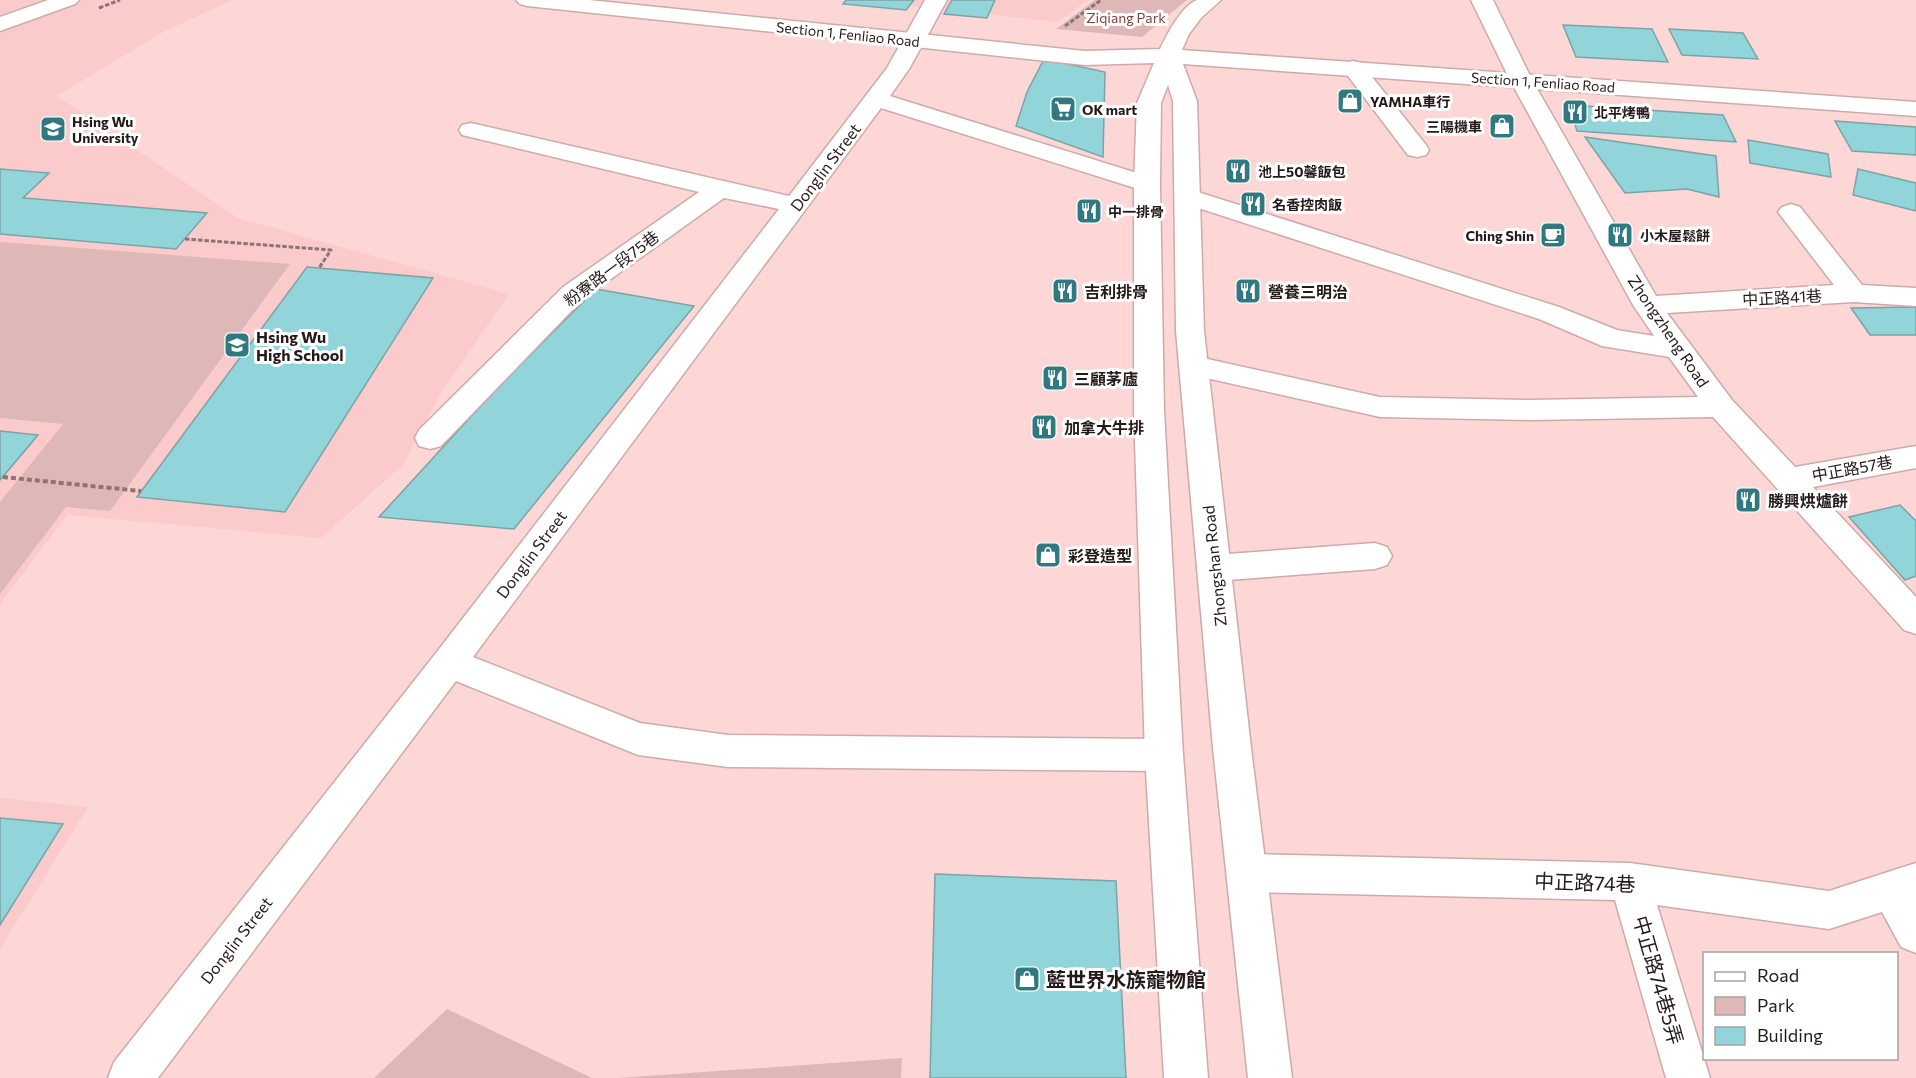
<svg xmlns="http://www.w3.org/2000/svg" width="1916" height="1078" font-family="Commissioner,'Noto Sans TC',sans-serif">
  <rect width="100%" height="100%" fill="#fdd7d6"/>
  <g fill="#facbca">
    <path d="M0,0H233L165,31L57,96L238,218L509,294L439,396L404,464L321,538L67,515L0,604Z"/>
    <path d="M858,0H1088L1058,22Z"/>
    <path d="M0,798L88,807L0,949Z"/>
  </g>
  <g fill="#deb8b7">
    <path d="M1095,0H1187L1142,37L1056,29Z"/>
    <path d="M0,242L290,264L110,511L66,507L0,594V502L63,424L0,418Z"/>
    <path d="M447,1009L592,1078H374Z"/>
    <path d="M902,1058L901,1078H619Z"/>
  </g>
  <g fill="#91d4da" stroke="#7ca3a7" stroke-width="1.5">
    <path d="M846,0H914L906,10L843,4Z"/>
    <path d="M952,0H995L987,18L944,14Z"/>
    <path d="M1563,25L1652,29L1668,62L1576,57Z"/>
    <path d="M1669,29L1743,33L1758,59L1682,55Z"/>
    <path d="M1044,59L1105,72L1103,157L1016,126L1027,92Z"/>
    <path d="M1569,105L1723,115L1736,142L1577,131Z"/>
    <path d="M1835,121L1916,127V155L1852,151Z"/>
    <path d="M1585,137L1716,156L1719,197L1687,189L1625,193Z"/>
    <path d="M1748,140L1828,154L1831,177L1750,163Z"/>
    <path d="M0,169L49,173L23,198L207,213L176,249L0,234Z"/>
    <path d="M1858,169L1916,183V211L1853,195Z"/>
    <path d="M307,267L433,278L285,512L137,497Z"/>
    <path d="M596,289L694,306L514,529L379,517L498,387Z"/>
    <path d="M1916,307V335H1870L1851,308Z"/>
    <path d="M0,431L38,435L0,480Z"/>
    <path d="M1900,505L1916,521V576L1905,580L1849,517Z"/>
    <path d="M0,818L63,824L0,925Z"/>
    <path d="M935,874L1116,881L1126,1078H930Z"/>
  </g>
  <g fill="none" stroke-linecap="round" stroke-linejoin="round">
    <g stroke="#ceaaa9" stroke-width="3">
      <g id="minor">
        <path d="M48,0H79L75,4L0,31V17Z"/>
        <path d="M925,0H947L909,69L890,96L1156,179L1160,184L1156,189L1147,192L1138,189L881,108L473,657L640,723L728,735L1164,739L1177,743L1183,755L1177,767L1164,771L728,767L638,755L456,681L158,1078H108L114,1062L436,653L779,209L724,198L583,299L441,446L430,449L419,446L415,438L419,430L563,287L699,192L462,135L459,130L462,125L471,123L789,196L887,68Z"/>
        <path d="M1471,0H1493L1532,80L1656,296L1834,285L1778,212L1782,207L1791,204L1800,207L1862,285L1916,288V306L1854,302L1667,313L1732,400L1795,467L1916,446V468L1813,487L1916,597V634L1904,630L1713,417L1531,420L1380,417L1184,373L1179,366L1184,359L1194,356L1380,397L1531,400L1698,397L1669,357L1602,346L1539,319L1180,202L1176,197L1180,192L1189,189L1198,192L1559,307L1617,330L1654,336L1633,305L1510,80Z"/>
        <path d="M1353,61L1361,63L1426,145L1429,150L1426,155L1417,157L1408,155L1342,68L1345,63Z"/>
        <path d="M1375,543L1387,547L1392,556L1387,565L1375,569L1214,581L1202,577L1197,568L1202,559L1214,555Z"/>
        <path d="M1248,854L1630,863L1829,891L1916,863V953L1901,947L1882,912L1829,929L1657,905L1710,1078H1666L1615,900L1248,892L1234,886L1228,873L1234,860Z"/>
      </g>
    </g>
    <g stroke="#ceaaa9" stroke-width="3">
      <path id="major" d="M516,0H589L1085,51L1160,49C1166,36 1182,5 1197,0C1203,0 1214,0 1221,0L1201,18L1189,34L1182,50L1916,102V116L1183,64L1197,101L1204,331L1251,748L1292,1078H1248L1213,748L1176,331L1173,101L1168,85L1161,103L1160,184L1164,410L1183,755L1208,1078H1164L1145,755L1134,410V184L1137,103L1154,63L1085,65L527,6L520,4Z"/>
    </g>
    <g stroke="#8d7473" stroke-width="3" stroke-dasharray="4.5 2" stroke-linecap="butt">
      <path d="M99,8L120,0"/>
      <path d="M1065,26L1101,0"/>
      <path d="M185,239L331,250L319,268"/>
    </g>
    <path stroke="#8d7473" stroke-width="4" stroke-dasharray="5 3" stroke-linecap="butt" d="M3,477L141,491"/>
    <use href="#minor" fill="#fff" fill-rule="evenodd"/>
    <use href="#major" fill="#fff" fill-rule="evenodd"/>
  </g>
  <defs>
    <g id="shop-square" transform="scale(1.35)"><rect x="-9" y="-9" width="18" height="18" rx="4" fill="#317980" stroke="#fff"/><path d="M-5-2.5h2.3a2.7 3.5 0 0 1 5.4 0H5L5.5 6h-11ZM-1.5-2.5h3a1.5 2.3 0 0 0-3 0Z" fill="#fff"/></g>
    <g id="supermarket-square" transform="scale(1.35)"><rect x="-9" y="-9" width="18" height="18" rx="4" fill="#317980" stroke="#fff"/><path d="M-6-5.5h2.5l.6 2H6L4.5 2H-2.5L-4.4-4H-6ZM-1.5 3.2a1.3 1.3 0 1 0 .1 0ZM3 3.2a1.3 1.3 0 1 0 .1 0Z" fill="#fff"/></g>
    <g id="restaurant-square" transform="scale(1.35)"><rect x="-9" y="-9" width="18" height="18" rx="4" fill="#317980" stroke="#fff"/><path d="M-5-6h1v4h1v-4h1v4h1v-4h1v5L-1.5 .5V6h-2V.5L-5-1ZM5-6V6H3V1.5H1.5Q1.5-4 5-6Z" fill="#fff"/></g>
    <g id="university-square" transform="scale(1.35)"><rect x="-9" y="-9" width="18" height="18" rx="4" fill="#317980" stroke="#fff"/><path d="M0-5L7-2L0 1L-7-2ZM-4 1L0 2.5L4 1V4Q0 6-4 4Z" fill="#fff"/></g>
    <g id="cafe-square" transform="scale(1.35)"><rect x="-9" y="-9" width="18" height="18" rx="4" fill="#317980" stroke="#fff"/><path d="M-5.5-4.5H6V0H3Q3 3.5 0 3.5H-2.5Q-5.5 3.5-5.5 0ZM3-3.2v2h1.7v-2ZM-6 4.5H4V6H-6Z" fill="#fff"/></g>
    <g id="school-square" transform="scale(1.35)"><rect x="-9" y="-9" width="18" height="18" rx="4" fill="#317980" stroke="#fff"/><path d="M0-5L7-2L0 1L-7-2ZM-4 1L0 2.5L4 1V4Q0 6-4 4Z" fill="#fff"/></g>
  </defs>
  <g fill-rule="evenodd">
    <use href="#shop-square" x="1350" y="101"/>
    <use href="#supermarket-square" x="1063" y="109"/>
    <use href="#restaurant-square" x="1575" y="112"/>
    <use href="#shop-square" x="1502" y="126"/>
    <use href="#university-square" x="53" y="129"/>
    <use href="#restaurant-square" x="1238" y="171"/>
    <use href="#restaurant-square" x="1253" y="204"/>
    <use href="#restaurant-square" x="1089" y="211"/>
    <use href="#cafe-square" x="1553" y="235"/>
    <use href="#restaurant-square" x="1620" y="235"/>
    <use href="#restaurant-square" x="1065" y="291"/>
    <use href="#restaurant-square" x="1248" y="291"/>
    <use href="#school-square" x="237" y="345"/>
    <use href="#restaurant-square" x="1055" y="378"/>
    <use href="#restaurant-square" x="1044" y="427"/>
    <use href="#restaurant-square" x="1748" y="500"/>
    <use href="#shop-square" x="1048" y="555"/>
    <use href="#shop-square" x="1027" y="979"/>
  </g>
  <g text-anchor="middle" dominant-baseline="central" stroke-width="6" stroke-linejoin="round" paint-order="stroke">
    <g font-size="14" fill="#863f41" stroke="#fff">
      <text x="1126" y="17">Ziqiang Park</text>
    </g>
    <g font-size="14" fill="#261919" stroke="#fff">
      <text transform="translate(848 34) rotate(6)">Section 1, Fenliao Road</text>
      <text transform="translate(1543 82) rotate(4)">Section 1, Fenliao Road</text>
    </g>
    <g font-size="14" font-weight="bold" fill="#261919" stroke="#fff" text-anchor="start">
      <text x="1370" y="101">YAMHA車行</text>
      <text x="1082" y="109">OK mart</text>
      <text x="1594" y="112">北平烤鴨</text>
      <text x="72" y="121">Hsing Wu<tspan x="72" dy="16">University</tspan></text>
      <text x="1482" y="126" text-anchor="end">三陽機車</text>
      <text x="1258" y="171">池上50馨飯包</text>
      <text x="1272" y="204">名香控肉飯</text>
      <text x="1108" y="211">中一排骨</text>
      <text x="1534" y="235" text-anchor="end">Ching Shin</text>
      <text x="1640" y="235">小木屋鬆餅</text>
    </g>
    <g font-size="16" fill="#261919" stroke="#fff">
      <text transform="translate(825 167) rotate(-53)">Donglin Street</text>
      <text transform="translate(611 268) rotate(-37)">粉寮路一段75巷</text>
      <text transform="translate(1782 297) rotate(-3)">中正路41巷</text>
      <text transform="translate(1669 331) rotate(56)">Zhongzheng Road</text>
      <text transform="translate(1852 468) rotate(-10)">中正路57巷</text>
      <text transform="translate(531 554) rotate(-53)">Donglin Street</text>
      <text transform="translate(1214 566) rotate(-96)">Zhongshan Road</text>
      <text transform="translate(236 940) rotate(-52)">Donglin Street</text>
    </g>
    <g font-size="16" font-weight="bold" fill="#261919" stroke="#fff" text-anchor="start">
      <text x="1084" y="291">吉利排骨</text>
      <text x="1268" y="291">營養三明治</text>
      <text x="256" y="336">Hsing Wu<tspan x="256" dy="18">High School</tspan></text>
      <text x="1074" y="378">三顧茅廬</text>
      <text x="1064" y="427">加拿大牛排</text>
      <text x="1768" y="500">勝興烘爐餅</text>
      <text x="1068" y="555">彩登造型</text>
    </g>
    <g font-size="20" fill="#261919" stroke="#fff">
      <text transform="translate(1585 882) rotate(2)">中正路74巷</text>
      <text transform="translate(1659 980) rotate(74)">中正路74巷5弄</text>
    </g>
    <g font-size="20" font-weight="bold" fill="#261919" stroke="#fff" text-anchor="start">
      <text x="1046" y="979">藍世界水族寵物館</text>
    </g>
  </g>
  <rect x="1703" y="952" width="195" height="108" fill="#ffffff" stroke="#a8a3a3" stroke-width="1.5"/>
  <rect x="1715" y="972" width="30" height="9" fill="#ffffff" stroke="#a8a3a3" stroke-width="1.5"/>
  <text x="1757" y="982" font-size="18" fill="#261919">Road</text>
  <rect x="1715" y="997" width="30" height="18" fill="#deb8b7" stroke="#a8a3a3" stroke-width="1.5"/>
  <text x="1757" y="1012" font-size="18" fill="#261919">Park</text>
  <rect x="1715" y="1027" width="30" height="18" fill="#91d4da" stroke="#a8a3a3" stroke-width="1.5"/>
  <text x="1757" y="1042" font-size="18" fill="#261919">Building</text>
</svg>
